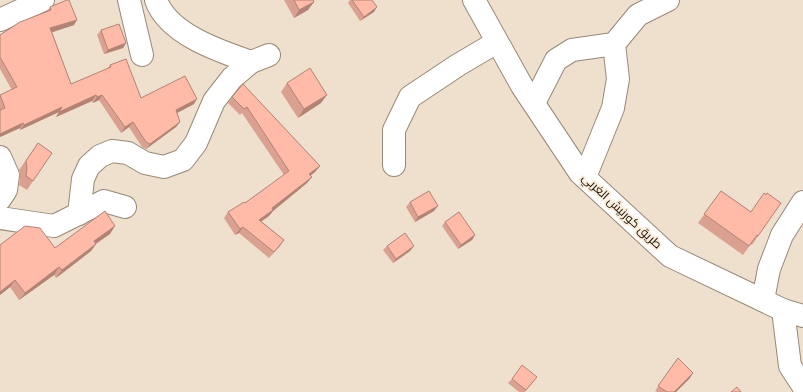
<svg xmlns="http://www.w3.org/2000/svg" width="803" height="392" font-family="'Archivo Narrow',Cairo,sans-serif">
  <rect width="100%" height="100%" fill="#efe0cd"/>
  <g fill="none" stroke-linecap="round" stroke-linejoin="round">
    <g stroke="#978978" stroke-width="24">
      <g id="minor">
        <path d="M129,0L142,55"/>
        <path d="M156,0C168,34 219,51 251,62"/>
        <path d="M474,0L522,86L580,173L670,256L783,310L803,316"/>
        <path d="M0,20L43,0"/>
        <path d="M534,103L556,60L572,50L614,44L638,15L668,0"/>
        <path d="M0,157L8,175L6,190L0,199"/>
        <path d="M394,165V130L410,97L458,65L497,42"/>
        <path d="M585,177L613,108L618,79L614,44"/>
        <path d="M79,214L83,179L89,166L100,156L112,151L128,153L145,163L164,167L183,160L196,143L214,101L232,78L251,62L269,55"/>
        <path d="M0,218L54,226L104,201L125,207"/>
        <path d="M763,300L769,269L782,235L803,202"/>
        <path d="M783,310L790,366L803,386"/>
      </g>
    </g>
    <use href="#minor" stroke="#fff" stroke-width="22"/>
  </g>
  <g fill="#dba190">
    <path d="M284,0H313L308,10L294,18Z"/>
    <path d="M350,0H372L374,12L360,21L348,3Z"/>
    <path d="M50,7L74,25L52,32L71,84L107,69L110,65L141,98L194,104L177,113L180,122L176,127L146,149L142,147L129,127L121,133L99,100L93,103L92,101L56,117L59,112L20,130V128L0,137V95L12,90L0,69V35L47,12Z"/>
    <path d="M101,30L126,43L123,48L104,54L97,35Z"/>
    <path d="M287,83L321,103L298,118L281,92Z"/>
    <path d="M243,84L320,166L315,172L310,176L307,183L273,211L269,216L261,221L284,240L269,258L239,233L235,235L224,218L228,212L245,203L284,175L242,113L240,115L228,103Z"/>
    <path d="M38,143L52,153L27,190L19,185L20,177L19,170Z"/>
    <path d="M721,191L751,212L781,203L752,245L751,244L743,255L698,223Z"/>
    <path d="M410,202L434,211L415,222L406,207Z"/>
    <path d="M445,222L475,235L472,240L458,249L442,226Z"/>
    <path d="M110,234L96,244L91,251L56,278L54,275L19,300L10,287L0,295V245L55,248Z"/>
    <path d="M387,246L410,251L393,263L383,250Z"/>
    <path d="M678,358L690,378L676,392H657L655,391Z"/>
    <path d="M537,377L525,392H519L508,383L512,379Z"/>
  </g>
  <g fill="#b28375">
    <path d="M314,2L308,10L294,18L299,10Z"/>
    <path d="M377,7L374,12L360,21L364,17Z"/>
    <path d="M77,20L74,25L47,34L50,28Z"/>
    <path d="M126,43L123,48L104,54L108,50Z"/>
    <path d="M96,95L92,101L56,117L59,112Z"/>
    <path d="M102,95L99,100L93,103L97,97Z"/>
    <path d="M327,95L321,103L298,118L304,109Z"/>
    <path d="M197,99L194,104L173,115L176,110Z"/>
    <path d="M62,107L59,112L20,130L24,125Z"/>
    <path d="M133,122L129,127L121,133L125,127Z"/>
    <path d="M180,122L176,127L146,149L150,144Z"/>
    <path d="M23,123L20,128L0,137V134Z"/>
    <path d="M320,166L315,172L305,180L309,174Z"/>
    <path d="M312,177L307,183L273,211L269,216L255,226L259,220L272,208Z"/>
    <path d="M438,206L434,211L415,222L418,217Z"/>
    <path d="M115,226L110,234L89,248L94,241Z"/>
    <path d="M243,227L239,233L235,235L240,229Z"/>
    <path d="M475,235L472,240L458,249L461,245Z"/>
    <path d="M284,240L280,246L269,258Z"/>
    <path d="M96,244L91,251L56,278L62,270Z"/>
    <path d="M414,246L410,251L393,263L396,259Z"/>
    <path d="M59,267L54,275L19,300L25,293Z"/>
    <path d="M15,280L10,287L0,295V292Z"/>
    <path d="M693,373L690,378L676,392H674Z"/>
  </g>
  <g fill="#ffbba7" stroke="#b28375">
    <path d="M67,0H69L77,20L50,28L71,84L111,67L110,65L126,59L141,98L185,76L197,99L176,110L180,122L150,144L146,142L133,122L125,127L102,95L97,97L96,95L59,112L62,107L24,125L23,123L0,134V110L5,108L0,95L17,87L0,57V35L20,22L51,10L50,7Z"/>
    <path d="M294,0H313L314,2L299,10Z"/>
    <path d="M352,0H372L377,7L364,17Z"/>
    <path d="M119,24L126,43L108,50L101,30Z"/>
    <path d="M310,68L327,95L304,109L287,83Z"/>
    <path d="M243,84L320,166L309,174L312,177L272,208L273,210L259,220L284,240L274,252L243,227L240,229L228,212L244,202L245,203L289,171L247,107L244,109L232,97Z"/>
    <path d="M38,143L52,153L33,181L26,176L27,168L26,161Z"/>
    <path d="M429,191L438,206L418,217L410,202Z"/>
    <path d="M721,191L751,212L764,193L766,195L767,193L781,203L758,236L757,235L749,246L704,214Z"/>
    <path d="M105,211L115,226L94,241L96,244L62,270L59,267L25,293L15,280L0,292V245L25,226L40,228L55,248Z"/>
    <path d="M459,212L475,235L461,245L445,222Z"/>
    <path d="M405,233L414,246L396,259L387,246Z"/>
    <path d="M678,358L693,373L674,392H667L658,386Z"/>
    <path d="M522,365L537,377L526,390L512,379Z"/>
    <path d="M737,387L741,392H731Z"/>
  </g>
  <g text-anchor="middle" dominant-baseline="central" stroke-width="4" stroke-linejoin="round" paint-order="stroke">
    <g font-size="12" fill="#140f09" stroke="#fcedda">
      <text transform="translate(622 211) rotate(43)">طريق كورنيش الغربي</text>
    </g>
  </g>
</svg>
